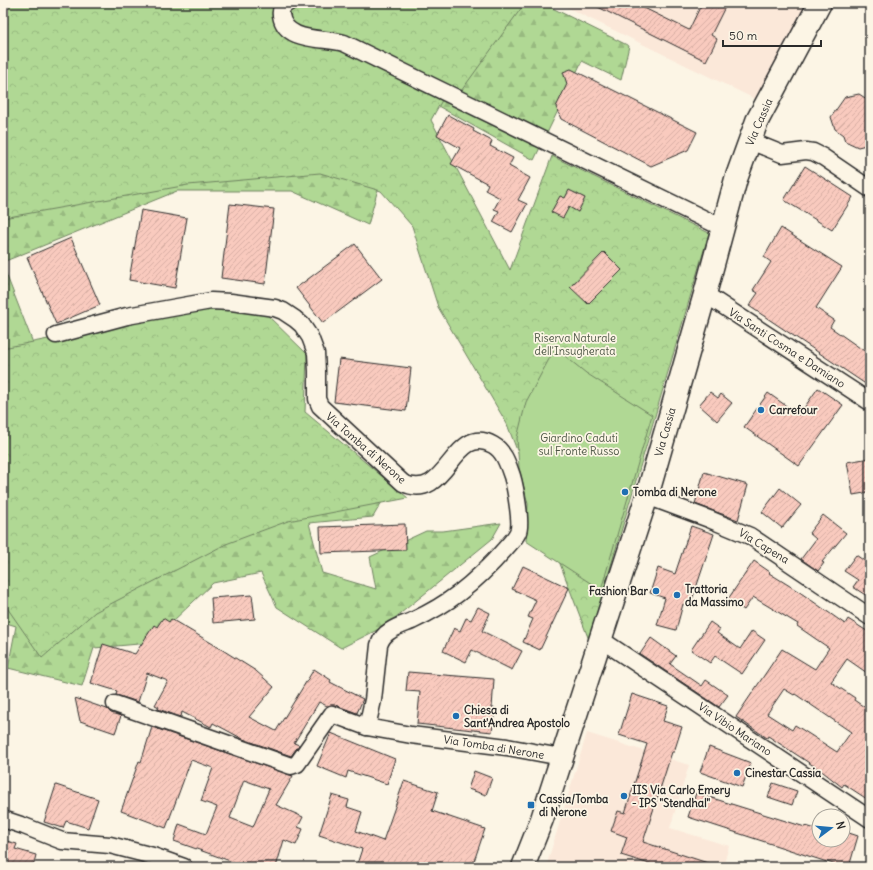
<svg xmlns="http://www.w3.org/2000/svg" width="873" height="870" font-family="Delius,sans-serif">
  <defs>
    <pattern id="forest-firs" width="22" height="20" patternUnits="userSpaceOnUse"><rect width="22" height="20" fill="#b0d894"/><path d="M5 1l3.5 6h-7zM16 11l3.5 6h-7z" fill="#98ba80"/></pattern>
    <pattern id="park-crowns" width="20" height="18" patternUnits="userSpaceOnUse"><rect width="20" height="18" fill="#b0d894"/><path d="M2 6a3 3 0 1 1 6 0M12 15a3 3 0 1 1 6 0" fill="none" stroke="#98ba80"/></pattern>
    <pattern id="building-hatch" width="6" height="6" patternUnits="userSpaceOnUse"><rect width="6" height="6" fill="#f9cabe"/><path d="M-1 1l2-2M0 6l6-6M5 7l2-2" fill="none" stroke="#d6aea3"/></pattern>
  </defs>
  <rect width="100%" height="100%" fill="#fcf5e5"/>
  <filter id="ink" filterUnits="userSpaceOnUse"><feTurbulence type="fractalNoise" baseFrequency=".025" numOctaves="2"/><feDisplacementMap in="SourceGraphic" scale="8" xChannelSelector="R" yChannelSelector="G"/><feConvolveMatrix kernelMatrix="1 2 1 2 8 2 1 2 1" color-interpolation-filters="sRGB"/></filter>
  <g filter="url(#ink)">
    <g fill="#fbe8d9">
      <path d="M558,3H810L755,99Z"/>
      <path d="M587,733L689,765L670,828L729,846L723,867H546Z"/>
    </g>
    <g fill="url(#forest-firs)" stroke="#6e8260">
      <path d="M3,3H542L629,46L621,80L582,61L534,160L406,88L368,225L292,191H177L3,262Z"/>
      <path d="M3,266L35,348L3,374Z"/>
      <path d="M3,400L383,500L373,517L309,523L322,573L376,589L370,557L426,531H443L501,523L492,539L385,626L341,648L277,607L261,573L213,583L150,643L94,648L82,686L8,668L16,626L3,622Z"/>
    </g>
    <g fill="url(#park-crowns)" stroke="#6e8260">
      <path d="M3,3H525L456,98L446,93L431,120L510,270L552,156L709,233L589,640L507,424L438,307L412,226L381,191L320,173L188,185L3,218Z"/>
      <path d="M199,309L264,312L307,354L305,412L408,498L288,521L226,544L95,612L42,658L3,602V348Z"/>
    </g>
    <path fill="#b0d894" stroke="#6e8260" d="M555,348L586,373L652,415L601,590L526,541L528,504L519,468L517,438L526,402Z"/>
    <g fill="url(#building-hatch)" stroke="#2b2b2b" fill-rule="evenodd">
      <path d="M590,3H634L689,30L702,3H727L711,35L717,39L706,61Z"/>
      <path d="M571,69L697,132L688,150L651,166L561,119L556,107L567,84L563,72Z"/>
      <path d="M859,94L870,101V144L858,147L845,141L843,135L835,129L831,117L845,97Z"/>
      <path d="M448,115L474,129L473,131L492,141L490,146L513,158L509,166L530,178L518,200L527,204L512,232L493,222L499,211L494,209L500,198L485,190L488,184L451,164L460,148L437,135Z"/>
      <path d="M805,166L853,197L832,230L784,200Z"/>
      <path d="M569,190L585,198L578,212L569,207L563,218L551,212L560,196L565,198Z"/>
      <path d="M230,204L274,209L265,284L221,278Z"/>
      <path d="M141,210L187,218L175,288L129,280Z"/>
      <path d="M781,228L842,267L816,308L834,320L830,327L870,355V387L749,306L758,293L753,290L771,262L764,257Z"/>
      <path d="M71,238L100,305L56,324L27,257Z"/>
      <path d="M355,244L382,279L323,323L296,288Z"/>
      <path d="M604,252L622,270L588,304L570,287Z"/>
      <path d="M339,359L411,368L406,411L334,402Z"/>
      <path d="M818,388L843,405L799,466L744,427L768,393L799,415Z"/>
      <path d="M710,392L718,398L721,394L732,403L717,421L699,405Z"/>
      <path d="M870,458V492L853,495L847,462Z"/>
      <path d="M704,472L748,485L738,520L695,504Z"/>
      <path d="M780,488L801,505L782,528L762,512Z"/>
      <path d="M823,515L846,533L822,562L824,563L818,571L801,559L816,539L809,533Z"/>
      <path d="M405,524L406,550L321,553L320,527Z"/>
      <path d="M691,526L714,534L690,606L683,604L676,630L657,625L665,598L650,593L658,568L675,574Z"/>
      <path d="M856,555L870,565V598L853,587L858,580L844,571Z"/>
      <path d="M754,561L770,572L769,573L801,593L845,624L848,619L870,633V675L847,659L831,682L855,698L854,700L870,711V801L844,784L842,787L823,772L768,736L767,738L736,717L782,649L815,669L829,648L797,626L798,624L753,597L744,610L728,599ZM784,689L794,695L795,694L851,732L837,752L795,725L792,730L767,714Z"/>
      <path d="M523,566L569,588L540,650L523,642L533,619L528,617L536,600L512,589Z"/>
      <path d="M252,595L255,619L213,623L211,598Z"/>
      <path d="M478,607L490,613L482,631L522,651L512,670L472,650L466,662L443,651L454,628L460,631L466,618L471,620Z"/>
      <path d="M163,618L169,622L171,619L213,644L256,671L274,687L249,717L276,731L314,669L331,680L330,682L363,699L357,713L335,705H331L327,706L319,702L294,743L299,745L291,756L243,739L213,723L211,727L182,712L181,717L158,709L159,707L155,705L168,681L147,673L138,702L116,695L117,691L91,683L103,644L135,654L154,625L157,627Z"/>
      <path d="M710,622L720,629L717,633L740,649L752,631L765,640L742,674L715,656L710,663L691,650Z"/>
      <path d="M651,638L676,656L670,664L702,686L706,680L728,695L719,707L640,654Z"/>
      <path d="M408,672L494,679L492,708H495L492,732L417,724L420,692L406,691Z"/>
      <path d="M632,694L668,706L663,721L682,727L674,752H672L643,842L714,865L713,867H659L621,855L627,837L611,831L618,811L625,813L647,744L619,735Z"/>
      <path d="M75,698L107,709L111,713L121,716L115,733L80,721Z"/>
      <path d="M152,727L293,776L276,805L303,817L298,827L303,829L296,845L284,840L276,867H247L174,841L179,824L206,834L217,807L201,801L213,768L191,760L166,828L121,811L139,761L141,762ZM244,780L269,789L253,827L230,818Z"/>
      <path d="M331,733L395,759L387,784L348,771L346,778L317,766Z"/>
      <path d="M709,747L751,763L742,787L700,772Z"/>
      <path d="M474,771L492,778L486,795L468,789Z"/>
      <path d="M404,781L438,792L432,811L485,829L472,867H356L362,849L319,835L332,795L349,800L347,807L362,812L356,831L383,841Z"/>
      <path d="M773,783L797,791L792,805L768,797Z"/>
      <path d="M56,785L98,799L88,828L66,821L63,828L44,822Z"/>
      <path d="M696,793L805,827L806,826L819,830V840H843V831L858,836L849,867H843L827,862L688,817Z"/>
      <path d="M3,840L17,844L15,849L36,855L33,867H7L9,860L3,859Z"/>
    </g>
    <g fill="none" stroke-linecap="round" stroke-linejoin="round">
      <g stroke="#2b2b2b" stroke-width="19">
        <g id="street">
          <path d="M288,3C283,5 280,9 281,15C285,43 324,37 344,43L723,228"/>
          <path d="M750,141L782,154L806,151L813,152L823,157L870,189"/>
          <path d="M705,294L870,402"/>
          <path d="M56,335L127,316L211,301L231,302L275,308L283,311L295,319L302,325L310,337L316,353L317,371V399L320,406L403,483C448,504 452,422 493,445C504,451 508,465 512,476C515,486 522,523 518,532C515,539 509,544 505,549C491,565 476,580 459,593C445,604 429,613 412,621C405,624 397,626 390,631C385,634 381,639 379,645L373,700L367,727L411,735L507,747L561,757"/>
          <path d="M647,496L709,519L750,536L870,617"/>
          <path d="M600,639L870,819"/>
          <path d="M115,704L291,766L297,764L332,714L367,727"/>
          <path d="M3,819L24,826L62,841L110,845L153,856L184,867"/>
        </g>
      </g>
      <g stroke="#2b2b2b" stroke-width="25">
        <path id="primary" d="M523,867L542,819L647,496L705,294L736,179L757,121L820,3"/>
      </g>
      <use href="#street" stroke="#fcf5e5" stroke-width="16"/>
      <use href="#primary" stroke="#fcf5e5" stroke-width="22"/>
    </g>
  </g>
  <g fill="#1f6fb2" stroke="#fcf5e5" stroke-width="1.5">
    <circle cx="761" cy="410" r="4"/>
    <circle cx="625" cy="492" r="4"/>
    <circle cx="656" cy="591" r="4"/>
    <circle cx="677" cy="595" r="4"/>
    <circle cx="456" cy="716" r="4"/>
    <circle cx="737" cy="773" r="4"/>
    <circle cx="624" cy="796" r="4"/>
    <rect x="527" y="801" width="8" height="8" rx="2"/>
  </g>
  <g text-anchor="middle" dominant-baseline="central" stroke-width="3.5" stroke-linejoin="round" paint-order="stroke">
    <g font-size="11" fill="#2b2b2b" stroke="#fcf5e5">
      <text transform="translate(759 122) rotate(-66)">Via Cassia</text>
      <text transform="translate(787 348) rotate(33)">Via Santi Cosma e Damiano</text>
      <text transform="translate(665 432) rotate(-74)">Via Cassia</text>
      <text transform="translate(366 448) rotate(41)">Via Tomba di Nerone</text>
      <text transform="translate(764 546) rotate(31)">Via Capena</text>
      <text transform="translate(735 729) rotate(34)">Via Vibio Mariano</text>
      <text transform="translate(494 747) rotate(9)">Via Tomba di Nerone</text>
    </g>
    <g font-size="11" fill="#4c5645" stroke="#fcf5e5">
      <text x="575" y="338">Riserva Naturale<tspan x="575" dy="13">dell'Insugherata</tspan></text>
      <text x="579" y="438">Giardino Caduti<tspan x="579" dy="13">sul Fronte Russo</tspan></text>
    </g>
    <g font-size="11" font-weight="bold" fill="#2b2b2b" stroke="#fcf5e5" text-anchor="start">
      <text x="769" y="410">Carrefour</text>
      <text x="633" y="492">Tomba di Nerone</text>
      <text x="685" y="589">Trattoria<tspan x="685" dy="13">da Massimo</tspan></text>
      <text x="648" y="591" text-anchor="end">Fashion Bar</text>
      <text x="464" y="710">Chiesa di<tspan x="464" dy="13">Sant'Andrea Apostolo</tspan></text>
      <text x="745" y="773">Cinestar Cassia</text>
      <text x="632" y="790">IIS Via Carlo Emery<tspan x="632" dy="13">- IPS "Stendhal"</tspan></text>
      <text x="539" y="799">Cassia/Tomba<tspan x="539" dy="13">di Nerone</tspan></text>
    </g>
  </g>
  <rect width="873" height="870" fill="none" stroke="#fcf5e5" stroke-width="16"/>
  <rect x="8" y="8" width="857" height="854" fill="none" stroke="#2b2b2b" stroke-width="1.5" filter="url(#ink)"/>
  <g transform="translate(831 828) rotate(74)"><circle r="19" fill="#fcf5e5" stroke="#a8a49b"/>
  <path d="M0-3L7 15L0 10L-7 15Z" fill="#1f6fb2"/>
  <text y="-6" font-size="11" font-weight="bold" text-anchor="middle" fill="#2b2b2b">N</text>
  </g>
  <path d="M723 40v6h98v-6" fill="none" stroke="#2b2b2b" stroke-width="2"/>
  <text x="729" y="40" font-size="12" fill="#2b2b2b" stroke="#fcf5e5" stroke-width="3" paint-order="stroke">50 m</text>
</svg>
